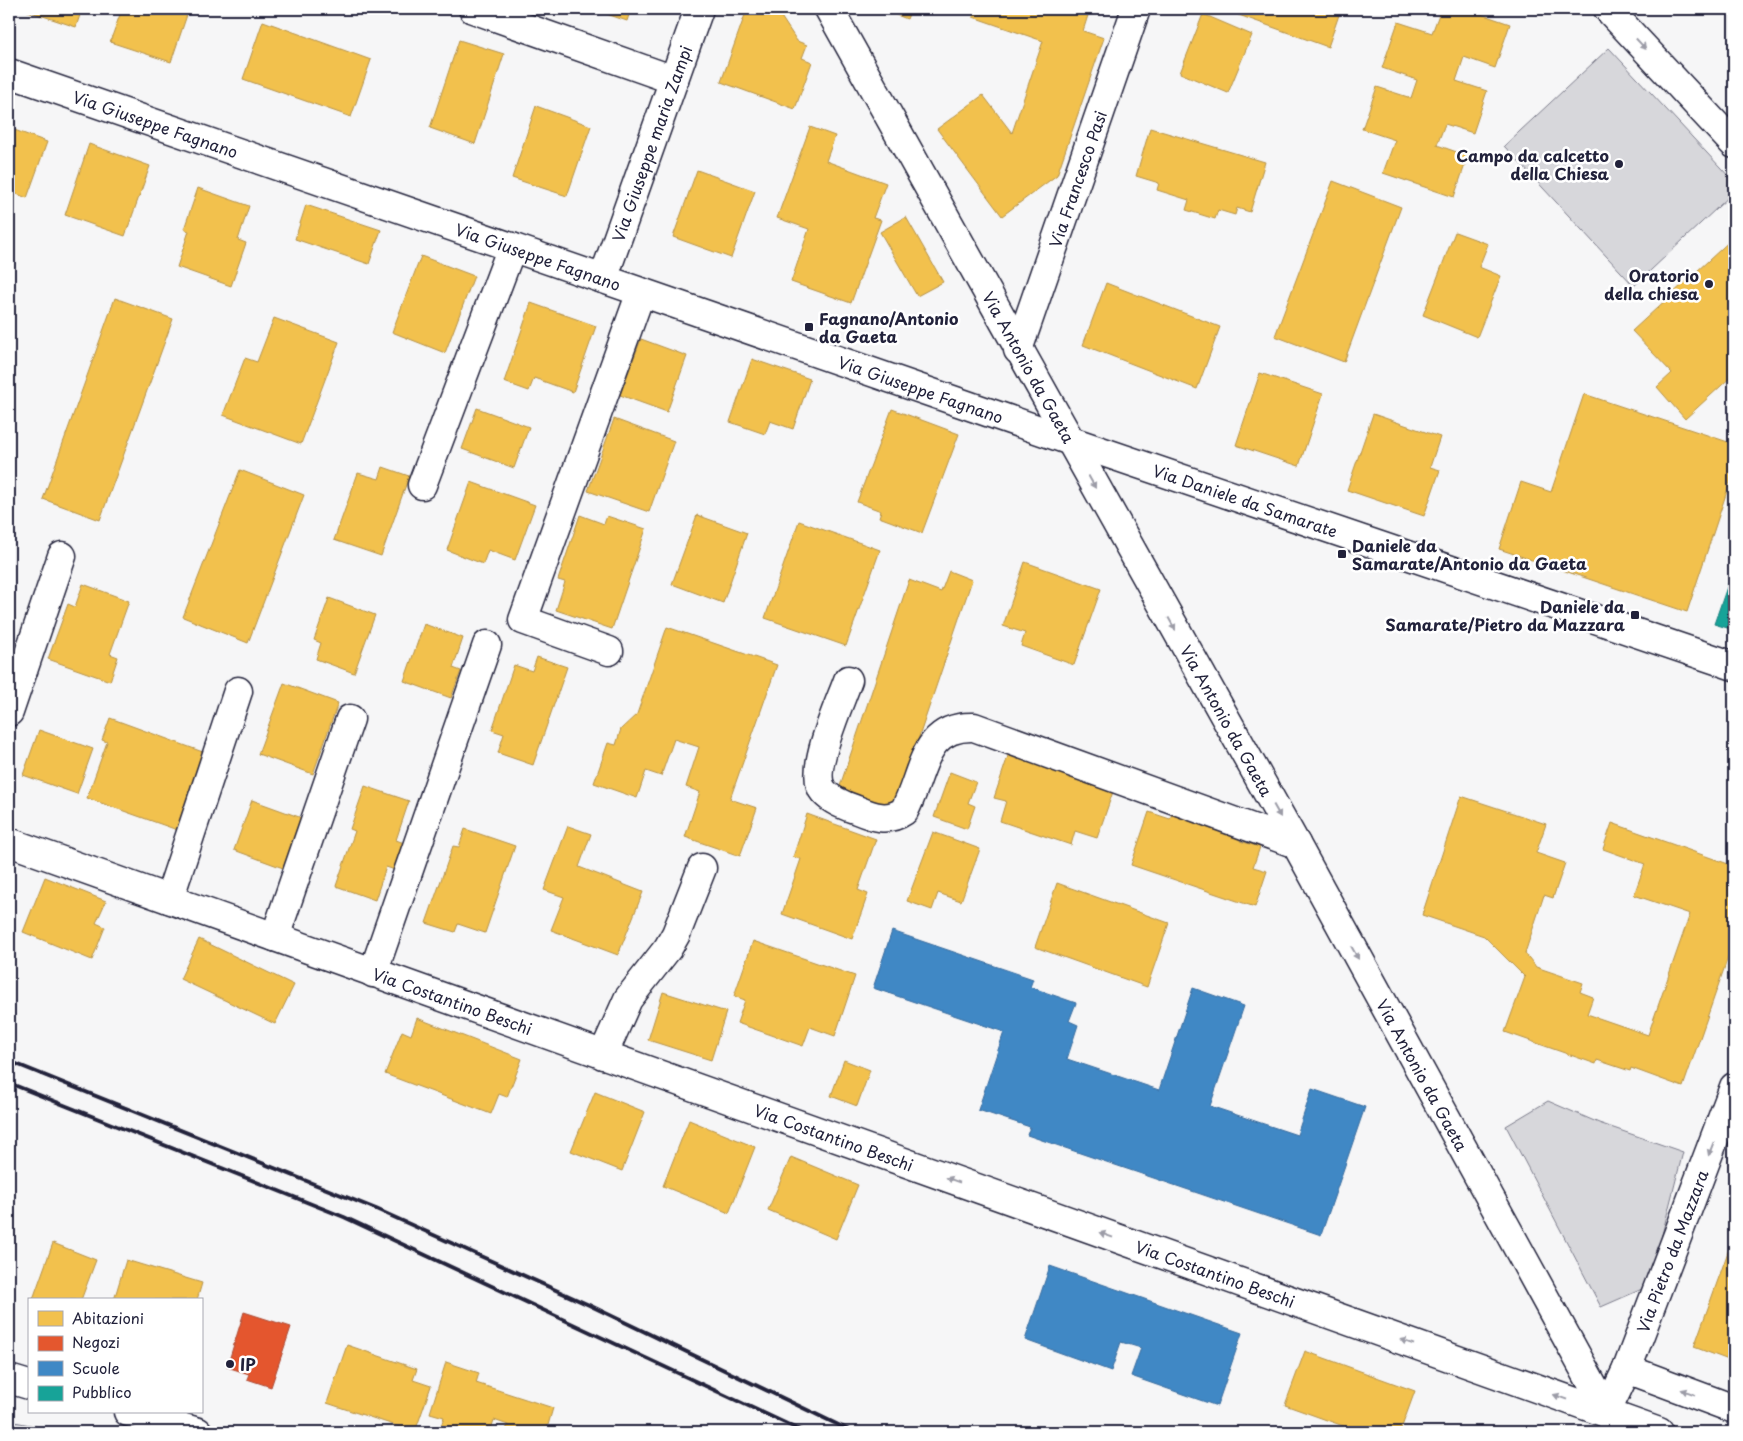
<svg xmlns="http://www.w3.org/2000/svg" width="1743" height="1441" font-family="'Playpen Sans',sans-serif">
  <rect width="100%" height="100%" fill="#f6f6f7"/>
  <filter id="ink" filterUnits="userSpaceOnUse"><feTurbulence type="fractalNoise" baseFrequency=".02" numOctaves="2"/><feDisplacementMap in="SourceGraphic" scale="10" xChannelSelector="R" yChannelSelector="G"/><feConvolveMatrix kernelMatrix="1 2 1 2 8 2 1 2 1" color-interpolation-filters="sRGB"/></filter>
  <g filter="url(#ink)">
    <g fill="#d7d7db" stroke="#7c7c8b">
      <path d="M1609,48L1734,182V192L1634,286L1504,146Z"/>
      <path d="M1548,1101L1599,1123L1683,1152L1649,1286L1601,1307L1506,1126Z"/>
      <path d="M9,1421H10L65,1432H9Z"/>
    </g>
    <g fill="#f2c14e" stroke="#b49148">
      <path d="M22,9H82L76,27Z"/>
      <path d="M122,9H189L171,62L110,42Z"/>
      <path d="M592,9H631L627,21Z"/>
      <path d="M747,9H776L797,41L807,45L802,58L812,62L795,109L721,82Z"/>
      <path d="M881,9H911L907,19Z"/>
      <path d="M976,9H1090L1083,31L1104,38L1057,175L1002,216L937,129L983,95L1012,133L1043,41L973,17Z"/>
      <path d="M1222,9H1341L1328,47Z"/>
      <path d="M1441,9H1466L1510,24L1495,68L1464,57L1456,81L1487,91L1473,133L1445,124L1437,145L1468,156L1454,197L1383,173L1395,140L1362,129L1377,87L1411,98L1417,80L1382,68L1398,22L1432,33Z"/>
      <path d="M1203,14L1252,35L1228,93L1180,73Z"/>
      <path d="M263,21L371,60L351,117L243,79Z"/>
      <path d="M459,40L504,54L475,144L430,128Z"/>
      <path d="M536,106L591,126L567,196L512,178Z"/>
      <path d="M810,127L835,136L826,161L886,183L873,218L881,220L851,303L791,282L809,229L777,218Z"/>
      <path d="M9,128L47,142L27,198L9,191Z"/>
      <path d="M1150,128L1265,162L1250,212L1237,208L1235,215L1218,210L1215,219L1186,210L1189,200L1157,190L1159,183L1136,176Z"/>
      <path d="M89,144L150,166L125,236L65,215Z"/>
      <path d="M697,170L755,191L731,258L673,237Z"/>
      <path d="M1333,181L1401,207L1344,362L1275,336Z"/>
      <path d="M198,188L249,206L238,240L246,243L231,286L177,267L189,231L184,229Z"/>
      <path d="M306,205L381,230L369,264L295,239Z"/>
      <path d="M906,217L943,282L917,296L880,232Z"/>
      <path d="M1455,232L1488,244L1479,267L1501,276L1477,337L1423,315Z"/>
      <path d="M1734,237V374L1685,419L1657,387L1672,373L1632,331Z"/>
      <path d="M421,256L474,276L445,353L392,332Z"/>
      <path d="M1106,283L1220,327L1197,389L1083,345Z"/>
      <path d="M115,298L173,319L100,520L43,499Z"/>
      <path d="M531,303L596,326L573,392L534,378L529,391L504,382Z"/>
      <path d="M274,318L339,342L301,444L223,415L245,358L257,362Z"/>
      <path d="M641,339L687,356L667,412L620,395Z"/>
      <path d="M752,359L810,379L793,429L770,421L765,434L730,422Z"/>
      <path d="M1260,373L1323,394L1299,466L1236,445Z"/>
      <path d="M1584,394L1734,444V470L1687,612L1499,549L1521,482L1551,492Z"/>
      <path d="M477,408L529,427L514,468L462,449Z"/>
      <path d="M892,409L959,434L922,533L879,517L881,511L857,502Z"/>
      <path d="M1373,414L1440,437L1430,467L1440,470L1424,516L1347,490Z"/>
      <path d="M614,419L674,441L649,512L588,491Z"/>
      <path d="M383,467L409,476L381,556L334,540L358,473L379,479Z"/>
      <path d="M240,470L304,495L248,643L183,617Z"/>
      <path d="M471,482L535,505L515,560L488,550L483,564L447,550Z"/>
      <path d="M580,515L604,524L607,516L646,529L612,629L556,610L565,582L558,580Z"/>
      <path d="M697,515L747,533L723,603L672,584Z"/>
      <path d="M799,521L880,550L846,646L765,618Z"/>
      <path d="M1025,562L1101,589L1074,665L1021,646L1025,633L1003,626Z"/>
      <path d="M949,571L972,580L895,808L839,789L909,580L941,592Z"/>
      <path d="M83,584L129,601L110,654L118,657L110,681L48,659L68,604L75,607Z"/>
      <path d="M329,598L375,615L354,673L316,659L321,643L314,640Z"/>
      <path d="M424,624L463,638L453,668L461,671L451,698L404,681Z"/>
      <path d="M667,627L777,665L730,799L757,808L740,856L685,837L700,792L686,787L699,747L674,739L661,776L646,771L637,798L594,783L608,743L616,745L621,729L637,714Z"/>
      <path d="M537,657L567,667L533,765L498,753L504,734L492,730L514,665L532,671Z"/>
      <path d="M284,683L338,703L313,774L258,754Z"/>
      <path d="M110,718L211,755L183,832L87,798L107,742L102,740Z"/>
      <path d="M39,730L93,749L77,794L23,775Z"/>
      <path d="M1010,750L1115,786L1097,838L1075,831L1071,845L1000,821L1006,801L994,798Z"/>
      <path d="M950,772L976,782L968,803L975,806L967,829L934,817Z"/>
      <path d="M365,786L409,801L396,840L404,843L395,870L386,867L375,900L336,886L355,831L350,829Z"/>
      <path d="M1461,796L1546,824L1536,853L1565,863L1553,898L1544,895L1525,953L1536,967L1583,983L1580,992L1593,997L1587,1014L1648,1035L1690,914L1634,895L1645,864L1603,849L1612,823L1734,866V940L1683,1087L1631,1068L1630,1071L1597,1060L1596,1064L1505,1032L1525,977L1484,936L1422,915Z"/>
      <path d="M252,800L313,822L294,872L234,850Z"/>
      <path d="M1174,808L1243,832L1240,841L1260,847L1253,867L1267,871L1255,907L1131,865L1149,812L1170,819Z"/>
      <path d="M807,814L876,839L858,890L868,894L852,939L782,914L801,859L793,857Z"/>
      <path d="M568,826L591,834L579,867L643,892L618,955L551,930L564,897L544,890Z"/>
      <path d="M465,829L515,846L485,933L458,924L455,932L426,923L453,846L459,847Z"/>
      <path d="M933,832L980,849L961,901L938,893L932,910L907,901Z"/>
      <path d="M45,877L106,901L96,923L105,927L92,960L23,932Z"/>
      <path d="M1057,883L1169,923L1147,987L1035,947Z"/>
      <path d="M199,939L294,985L275,1024L180,979Z"/>
      <path d="M753,941L855,976L835,1036L810,1027L803,1046L737,1023L745,1000L734,996Z"/>
      <path d="M663,992L726,1012L711,1060L648,1040Z"/>
      <path d="M417,1018L522,1059L507,1097L499,1094L491,1114L385,1074L402,1031L411,1035Z"/>
      <path d="M844,1060L870,1070L857,1106L831,1096Z"/>
      <path d="M595,1092L645,1112L622,1171L571,1151Z"/>
      <path d="M689,1120L755,1147L729,1213L663,1186Z"/>
      <path d="M791,1157L858,1185L836,1239L768,1210Z"/>
      <path d="M1734,1235V1362L1694,1347Z"/>
      <path d="M53,1243L96,1260L81,1300L33,1299Z"/>
      <path d="M126,1260L202,1283L197,1300H114Z"/>
      <path d="M347,1345L417,1369L413,1380L431,1386L415,1432L327,1403Z"/>
      <path d="M1305,1351L1415,1391L1400,1432H1360L1285,1405Z"/>
      <path d="M446,1362L479,1373L476,1383L553,1408L546,1432H505L508,1425L494,1420L490,1432H439L444,1417L430,1413Z"/>
    </g>
    <path fill="#e4572e" stroke="#aa4732" d="M244,1312L291,1327L271,1387L247,1379L249,1374L227,1367Z"/>
    <g fill="#3f88c5" stroke="#36699c">
      <path d="M892,931L1033,979L1030,987L1076,1003L1069,1021L1078,1025L1067,1059L1159,1090L1193,988L1244,1006L1210,1106L1297,1135L1312,1089L1365,1107L1321,1235L1027,1135L1030,1127L978,1110L1004,1032L873,988Z"/>
      <path d="M1050,1266L1242,1333L1217,1406L1131,1376L1141,1348L1121,1342L1111,1371L1025,1340Z"/>
    </g>
    <path fill="#17a398" stroke="#1a7c7c" d="M1734,567V630L1714,624Z"/>
    <g fill="none" stroke-linecap="round" stroke-linejoin="round">
      <g stroke="#22223b" stroke-width="31">
        <g id="street">
          <path d="M473,9L674,80"/>
          <path id="s1" d="M829,9L1296,844L1612,1420"/>
          <path d="M1608,9L1734,144"/>
          <path id="s2" d="M603,279L699,9"/>
          <path id="s3" d="M1018,350L1136,9"/>
          <path d="M422,485L512,247"/>
          <path d="M609,651L523,620L641,292"/>
          <path d="M848,680C840,703 807,773 824,792C833,802 846,806 857,810C874,817 888,822 904,811C924,775 921,725 974,727L1296,844"/>
          <path d="M9,712L62,556"/>
          <path id="s4" d="M9,842L1659,1432"/>
          <path d="M169,899L238,691"/>
          <path d="M275,937L350,719"/>
          <path d="M373,973L487,645"/>
          <path d="M603,1055L628,999L668,948L676,934L702,868"/>
          <path d="M1627,1369L1734,1409"/>
          <path id="s5" d="M1606,1413L1627,1369L1734,1087"/>
        </g>
      </g>
      <g stroke="#22223b" stroke-width="31">
        <g id="secondary">
          <path id="s6" d="M9,73L1068,440L1734,666"/>
          <path d="M9,1379L29,1385"/>
          <path d="M128,1412L198,1432"/>
        </g>
      </g>
      <use href="#street" stroke="#fff" stroke-width="28"/>
      <use href="#secondary" stroke="#fff" stroke-width="28"/>
      <g stroke="#22223b" stroke-width="4">
        <path d="M9,1061L376,1209L589,1305L853,1432"/>
        <path d="M9,1083L344,1217L804,1432"/>
      </g>
    </g>
    <defs><path id="oneway-solid" d="M-6-.8H1V-3.2L6.5 0L1 3.2V.8H-6Z" transform="scale(1.25)"/></defs>
    <g fill="#9c9ca7">
      <use href="#oneway-solid" transform="translate(1641 44) rotate(47)"/>
      <use href="#oneway-solid" transform="translate(1092 482) rotate(61)"/>
      <use href="#oneway-solid" transform="translate(1172 624) rotate(61)"/>
      <use href="#oneway-solid" transform="translate(1277 811) rotate(61)"/>
      <use href="#oneway-solid" transform="translate(1355 953) rotate(61)"/>
      <use href="#oneway-solid" transform="translate(1711 1149) rotate(111)"/>
      <use href="#oneway-solid" transform="translate(953 1180) rotate(-160)"/>
      <use href="#oneway-solid" transform="translate(1106 1235) rotate(-160)"/>
      <use href="#oneway-solid" transform="translate(1407 1342) rotate(-160)"/>
      <use href="#oneway-solid" transform="translate(1688 1392) rotate(-160)"/>
      <use href="#oneway-solid" transform="translate(1560 1397) rotate(-160)"/>
    </g>
  </g>
  <g fill="#22223b" stroke="#fff" stroke-width="2">
    <circle cx="1619" cy="164" r="5"/>
    <circle cx="1709" cy="284" r="5"/>
    <rect x="804" y="322" width="10" height="10" rx="2.5"/>
    <rect x="1337" y="549" width="10" height="10" rx="2.5"/>
    <rect x="1630" y="610" width="10" height="10" rx="2.5"/>
    <circle cx="230" cy="1364" r="5"/>
  </g>
  <g text-anchor="middle" dominant-baseline="central" stroke-width="5" stroke-linejoin="round" paint-order="stroke">
    <g font-size="16" fill="#22223b" stroke="#fff">
      <text stroke="none"><textPath href="#s6" startOffset="155">Via Giuseppe Fagnano</textPath></text>
      <text stroke="none"><textPath href="#s2" startOffset="144">Via Giuseppe maria Zampi</textPath></text>
      <text stroke="none"><textPath href="#s3" startOffset="181">Via Francesco Pasi</textPath></text>
      <text stroke="none"><textPath href="#s6" startOffset="560">Via Giuseppe Fagnano</textPath></text>
      <text stroke="none"><textPath href="#s1" startOffset="410">Via Antonio da Gaeta</textPath></text>
      <text stroke="none"><textPath href="#s6" startOffset="965">Via Giuseppe Fagnano</textPath></text>
      <text stroke="none"><textPath href="#s6" startOffset="1308">Via Daniele da Samarate</textPath></text>
      <text stroke="none"><textPath href="#s1" startOffset="815">Via Antonio da Gaeta</textPath></text>
      <text stroke="none"><textPath href="#s4" startOffset="471">Via Costantino Beschi</textPath></text>
      <text stroke="none"><textPath href="#s1" startOffset="1220">Via Antonio da Gaeta</textPath></text>
      <text stroke="none"><textPath href="#s4" startOffset="876">Via Costantino Beschi</textPath></text>
      <text stroke="none"><textPath href="#s5" startOffset="175">Via Pietro da Mazzara</textPath></text>
      <text stroke="none"><textPath href="#s4" startOffset="1281">Via Costantino Beschi</textPath></text>
    </g>
    <g font-size="16" font-weight="bold" fill="#22223b" stroke="#fff" text-anchor="end">
      <text x="1609" y="155">Campo da calcetto<tspan x="1609" dy="18">della Chiesa</tspan></text>
      <text x="1699" y="275">Oratorio<tspan x="1699" dy="18">della chiesa</tspan></text>
      <text x="819" y="318" text-anchor="start">Fagnano/Antonio<tspan x="819" dy="18">da Gaeta</tspan></text>
      <text x="1352" y="545" text-anchor="start">Daniele da<tspan x="1352" dy="18">Samarate/Antonio da Gaeta</tspan></text>
      <text x="1625" y="606">Daniele da<tspan x="1625" dy="18">Samarate/Pietro da Mazzara</tspan></text>
      <text x="240" y="1364" text-anchor="start">IP</text>
    </g>
  </g>
  <rect width="1743" height="1441" fill="none" stroke="#fff" stroke-width="30"/>
  <rect x="15" y="15" width="1713" height="1411" fill="none" stroke="#22223b" stroke-width="2" filter="url(#ink)"/>
  <rect x="28" y="1298" width="175" height="115" fill="#ffffff" stroke="#a7a7b1"/>
  <rect x="38" y="1311" width="25" height="15" fill="#f2c14e" stroke="#a7a7b1"/>
  <text x="72" y="1324" font-size="15" fill="#22223b">Abitazioni</text>
  <rect x="38" y="1336" width="25" height="15" fill="#e4572e" stroke="#a7a7b1"/>
  <text x="72" y="1348" font-size="15" fill="#22223b">Negozi</text>
  <rect x="38" y="1361" width="25" height="15" fill="#3f88c5" stroke="#a7a7b1"/>
  <text x="72" y="1374" font-size="15" fill="#22223b">Scuole</text>
  <rect x="38" y="1386" width="25" height="15" fill="#17a398" stroke="#a7a7b1"/>
  <text x="72" y="1398" font-size="15" fill="#22223b">Pubblico</text>
</svg>
